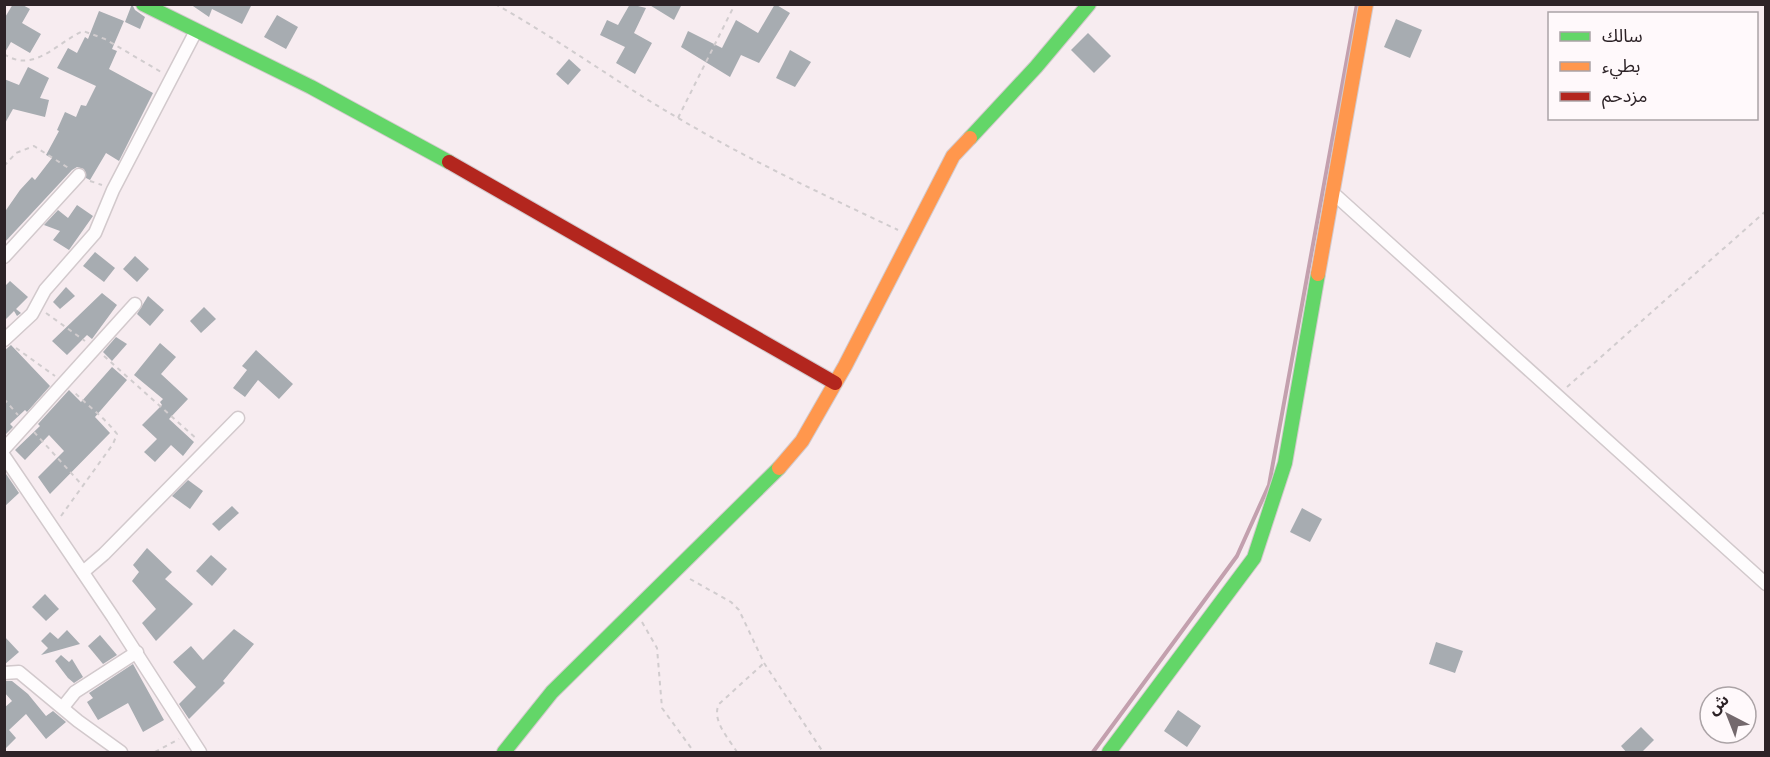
<svg xmlns="http://www.w3.org/2000/svg" width="1770" height="757" font-family="'Roboto Serif','Noto Sans Arabic',serif">
  <rect width="100%" height="100%" fill="#f7ecf0"/>
  <g fill="none" stroke-linecap="round" stroke-linejoin="round">
    <path stroke="#c3a0ae" stroke-width="4" d="M1093,752L1237,556L1269,485L1357,4"/>
  </g>
  <g fill="#a7acb1">
    <path d="M13,4H21L30,9L22,23L41,34L30,53L11,42L4,54V19Z"/>
    <path d="M132,4L135,10L145,17L140,29L125,22Z"/>
    <path d="M190,4H252L242,24L212,9L209,17Z"/>
    <path d="M630,4L646,8L634,33L652,43L635,74L616,63L625,47L600,35L607,20L618,25Z"/>
    <path d="M648,4H682L674,20Z"/>
    <path d="M775,4L790,13L759,63L741,55L730,77L681,47L688,31L722,48L736,20L758,33Z"/>
    <path d="M99,11L124,21L112,49L117,51L109,69L153,93L119,161L106,153L90,180L86,178L84,169L77,167L72,170L4,243V213L20,190L32,177L35,180L52,158L46,155L59,131L57,130L65,112L76,117L81,105L86,106L96,86L57,68L68,48L77,53L85,37L88,39Z"/>
    <path d="M277,15L298,27L286,49L264,37Z"/>
    <path d="M1396,19L1422,30L1410,58L1384,47Z"/>
    <path d="M1088,33L1111,56L1094,73L1071,50Z"/>
    <path d="M790,50L811,62L795,87L776,78Z"/>
    <path d="M569,59L581,70L568,85L556,74Z"/>
    <path d="M28,67L49,78L40,98L49,100L45,117L13,109L4,125V79L19,85Z"/>
    <path d="M77,205L93,216L69,250L53,240L60,231L44,225L58,210L68,218Z"/>
    <path d="M95,252L115,268L104,282L83,266Z"/>
    <path d="M135,256L149,269L137,282L123,269Z"/>
    <path d="M10,281L28,297L16,309L21,313L17,316L14,311L4,321V287Z"/>
    <path d="M66,287L75,296L60,309L53,302Z"/>
    <path d="M102,293L117,305L92,339L87,335L67,355L52,341Z"/>
    <path d="M148,296L164,310L150,326L137,314Z"/>
    <path d="M204,307L216,319L201,333L190,321Z"/>
    <path d="M116,337L127,344L112,361L103,352Z"/>
    <path d="M160,343L176,357L161,374L188,399L169,419L194,442L183,456L171,445L155,462L144,452L157,439L142,425L162,405L160,402L163,399L134,375Z"/>
    <path d="M11,345L50,386L27,412L25,410L10,424L13,427L4,436V351Z"/>
    <path d="M256,350L293,384L279,399L258,380L245,397L233,388L247,370L242,366Z"/>
    <path d="M112,367L127,380L95,417L110,433L50,494L38,477L64,451L49,435L25,460L15,450L40,426L38,424L69,390L81,402Z"/>
    <path d="M4,471L19,493L4,507Z"/>
    <path d="M188,480L203,491L190,509L172,496Z"/>
    <path d="M232,506L239,513L219,531L212,524Z"/>
    <path d="M1302,508L1322,519L1310,542L1290,532Z"/>
    <path d="M147,548L172,572L165,579L193,604L156,641L142,623L156,609L132,581L139,572L133,565Z"/>
    <path d="M211,555L227,569L212,586L196,571Z"/>
    <path d="M45,594L59,609L46,621L32,607Z"/>
    <path d="M234,629L254,644L223,681L225,683L189,719L179,704L196,687L173,662L191,646L203,660Z"/>
    <path d="M67,630L80,644L41,655L48,648L41,641L50,632L58,639Z"/>
    <path d="M100,635L117,655L103,664L88,646Z"/>
    <path d="M4,636L19,652L4,665Z"/>
    <path d="M1436,642L1463,651L1455,673L1429,664Z"/>
    <path d="M61,655L69,662L72,659L83,677L74,683L68,678L55,661Z"/>
    <path d="M133,664L164,720L143,732L128,703L98,720L87,702L93,698L89,693Z"/>
    <path d="M4,681H12L28,694L46,716L53,711L66,722L46,739L26,714L9,730L16,738L4,750V708L12,701L4,692Z"/>
    <path d="M1178,710L1201,726L1187,747L1164,731Z"/>
    <path d="M1641,727L1654,740L1641,753H1627L1621,746Z"/>
  </g>
  <g fill="none" stroke-linecap="round" stroke-linejoin="round">
    <g stroke="#d2c9cc" stroke-width="15">
      <g id="street">
        <path d="M1333,193L1766,584"/>
        <path d="M4,257L79,175"/>
        <path d="M4,340L32,314L45,290L95,233L113,190L196,31"/>
        <path d="M4,449L135,304"/>
        <path d="M4,456L113,617L200,752"/>
        <path d="M83,572L104,554L238,418"/>
        <path d="M4,673L19,672L78,721L121,752"/>
        <path d="M63,707L75,692L137,652"/>
      </g>
    </g>
    <g stroke="#d2c9cc" stroke-width="16">
      <g id="fast">
        <path d="M143,4L311,87L449,162"/>
        <path d="M970,138L1036,67L1089,4"/>
        <path d="M504,752L552,692L779,468"/>
        <path d="M1109,752L1254,558L1285,463L1318,274"/>
      </g>
    </g>
    <g stroke="#d2c9cc" stroke-width="16">
      <g id="slow">
        <path d="M1318,274L1366,4"/>
        <path d="M779,468L802,441L845,366L953,156L970,138"/>
      </g>
    </g>
    <g stroke="#d2c9cc" stroke-width="16">
      <path id="jam" d="M449,162L835,383"/>
    </g>
    <g stroke="#d1ccce" stroke-width="2" stroke-dasharray="4.5 4.5" stroke-linecap="butt">
      <path d="M495,4C558,39 616,82 678,118C749,160 824,195 898,230"/>
      <path d="M4,54C34,74 56,43 83,31L105,39L161,72"/>
      <path d="M678,118L735,4"/>
      <path d="M4,166L16,153L34,146L70,169"/>
      <path d="M90,181L102,185"/>
      <path d="M46,313L85,341"/>
      <path d="M16,348L55,376"/>
      <path d="M104,356L198,440"/>
      <path d="M1567,387L1766,211"/>
      <path d="M4,399L18,415"/>
      <path d="M34,432L82,485"/>
      <path d="M61,516L113,444L117,434C104,417 88,406 73,391"/>
      <path d="M690,579L731,602L739,610L764,663L823,752"/>
      <path d="M642,622L657,648L662,708L694,752"/>
      <path d="M155,752L179,739"/>
      <path d="M737,752C729,739 711,720 719,704L764,663"/>
    </g>
    <use href="#street" stroke="#fefcfd" stroke-width="12"/>
    <use href="#fast" stroke="#63d668" stroke-width="14"/>
    <use href="#slow" stroke="#ff974d" stroke-width="14"/>
    <use href="#jam" stroke="#b3261e" stroke-width="14"/>
  </g>
  <rect width="1770" height="757" fill="none" stroke="#2d2327" stroke-width="12"/>
  <rect x="1548" y="12" width="210" height="108" fill="#fff9fb" stroke="#aba3a6" stroke-width="1.5"/>
  <rect x="1560" y="32" width="30" height="9" fill="#63d668" stroke="#aba3a6" stroke-width="1.5"/>
  <text x="1602" y="42" font-size="18" fill="#2d2327">سالك</text>
  <rect x="1560" y="62" width="30" height="9" fill="#ff974d" stroke="#aba3a6" stroke-width="1.5"/>
  <text x="1602" y="72" font-size="18" fill="#2d2327">بطيء</text>
  <rect x="1560" y="92" width="30" height="9" fill="#b3261e" stroke="#aba3a6" stroke-width="1.5"/>
  <text x="1602" y="102" font-size="18" fill="#2d2327">مزدحم</text>
  <g transform="translate(1728 715) rotate(318)"><circle r="28" fill="#fff9fb" stroke="#aba3a6" stroke-width="1.5"/>
  <path d="M0-4.5L10 22L0 15L-10 22Z" fill="#74696d"/>
  <text y="-9" font-size="16" font-weight="bold" text-anchor="middle" fill="#2d2327">ش</text>
  </g>
</svg>
